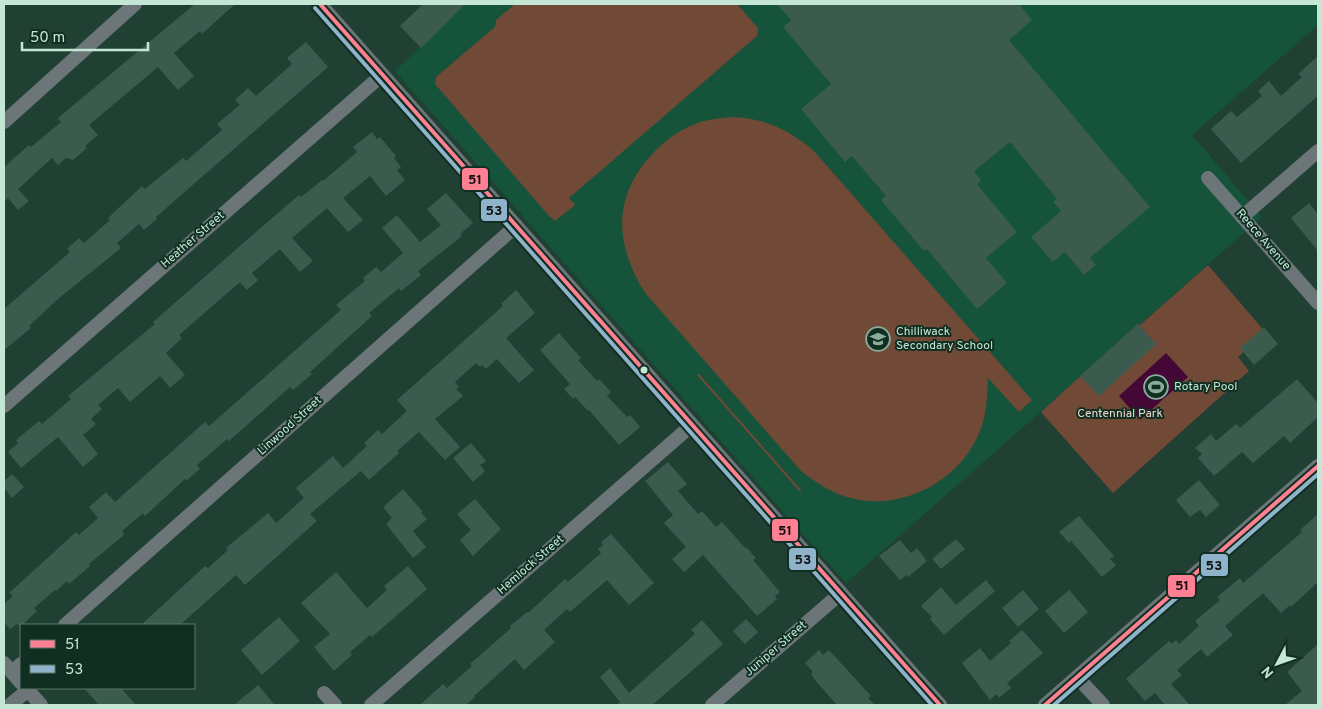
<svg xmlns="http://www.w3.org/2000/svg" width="1322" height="709" font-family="Overpass,sans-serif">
  <rect width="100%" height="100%" fill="#204033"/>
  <path fill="#15533b" d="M465,4H1318V25L1192,135L1262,217L846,583L395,71Z"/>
  <g fill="#704a36">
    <path d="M515,4H737L758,28L757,36L569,198L575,205L555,221L551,217H550L435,84L436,77L495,27L496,20Z"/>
    <path d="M734,117C767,119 788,130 813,150L1032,400L1019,412L988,378C987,397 987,414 980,431C960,482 900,513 847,497C830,492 815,482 801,471L646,294C630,270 619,240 623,211C629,171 663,135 700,122C711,119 722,118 734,117Z"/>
    <path d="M1208,265L1266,333L1238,357L1249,371L1113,493L1041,412L1138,324L1140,325Z"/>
    <path d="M699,374L801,490L800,492L697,375Z"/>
  </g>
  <path fill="#450736" d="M1166,353L1188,377L1140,420L1119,396Z"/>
  <g fill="#3a5b4e">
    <path d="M195,4H235L202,34L200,31L174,53L194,76L178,90L158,67L89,125L98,135L85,146L87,148L73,160L66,158L58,165L52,158L18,189L29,201L18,210L8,198L4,202V167L29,145L31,147L61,122L58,118Z"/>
    <path d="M423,4H465L421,48L400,26Z"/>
    <path d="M777,4H1019L1032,20L1009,40L1150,207L1090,258L1096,265L1084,275L1065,252L1053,262L1031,237L1061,211L1053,202L1057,199L1010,142L974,171L981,180L977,184L1017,232L986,258L1007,283L977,309L927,249L924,251L881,200L886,196L852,156L845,162L801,109L831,84L783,27L791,20Z"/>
    <path d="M306,42L328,67L156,217L157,219L144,230L139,224L117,243L121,248L58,299L29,326L31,328L4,350V309L70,252L67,249L79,238L84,243L110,220L108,218L142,186L145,189L183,158L186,161L222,130L217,124L240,105L235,100L248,88L256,96L292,64L287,58Z"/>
    <path d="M1318,56V96L1241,163L1211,129L1231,111L1237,117L1262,96L1258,91L1269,81L1281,96L1302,77L1298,74Z"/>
    <path d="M372,132L377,139L380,137L396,156L394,158L401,167L397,170L405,180L386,196L370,176L343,198L363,220L348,232L327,208L292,238L313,261L300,272L280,249L252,273L258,280L247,290L240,282L179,335L182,338L166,353L185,375L170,388L160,376L130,402L118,388L98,405L102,409L91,419L96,424L83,435L98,454L83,467L58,437L21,468L8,452L18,443L16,440L39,421L42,424L71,399L68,396L155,324L153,322L264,225L299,195L301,197L322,180L323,181L357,152L353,147Z"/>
    <path d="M446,193L473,223L460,234L462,236L418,271L421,275L401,291L399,288L369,313L372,316L310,372L312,374L293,390L290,387L229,441L227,439L197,465L200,469L187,480L185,479L145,516L143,513L122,531L124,535L89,564L90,566L69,584L67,581L56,591L55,590L34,608L37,611L20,627L17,624L10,629L4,622V604L13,596L9,593L76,532L79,535L98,518L89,507L106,492L115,502L205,422L209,426L341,310L336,305L365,281L363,278L376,267L381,272L403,253L382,228L397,215L420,242L441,225L427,209Z"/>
    <path d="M1309,203L1318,214V251L1291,218Z"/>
    <path d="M516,290L535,313L506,338L534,370L519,383L497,359L486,369L482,365L480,367L476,363L455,382L459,387L456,389L463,396L435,419L460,447L445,460L419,432L397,451L399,453L369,480L361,471L310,514L317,521L245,585L236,575L180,625H141L205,566L208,568L228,550L226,548L268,513L276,523L304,498L296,488L333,456L343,468L367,446L364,443L378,430L382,434L407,411L397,400L503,306L501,304Z"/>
    <path d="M1138,324L1156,344L1099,396L1080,376Z"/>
    <path d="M1264,327L1278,344L1254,365L1240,348Z"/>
    <path d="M559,333L581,358L578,360L597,381L599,379L611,392L607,396L627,417L630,415L640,427L619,445L589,410L588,411L575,397L573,399L564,389L570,384L540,350Z"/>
    <path d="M1297,379L1318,403V417L1290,443L1284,436L1253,463L1242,452L1214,476L1198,458L1202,454L1195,448L1211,434L1216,441L1236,424L1240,428Z"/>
    <path d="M471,443L486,461L480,465L485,471L473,482L453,458Z"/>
    <path d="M668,462L687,484L678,491L698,514L702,511L716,527L722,522L745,548L746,547L756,558L753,560L780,592L775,596L777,599L757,616L703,555L684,572L672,559L686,547L664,523L673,515L645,481Z"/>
    <path d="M12,474L24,487L12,498L4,488V481Z"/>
    <path d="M1199,480L1220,505L1206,517L1200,510L1190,517L1176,500Z"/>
    <path d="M403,489L423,512L421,513L427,519L413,531L426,547L413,558L386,524L392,518L383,507Z"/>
    <path d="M475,499L501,529L473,556L460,540L471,530L457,514Z"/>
    <path d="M1318,514V582L1291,607L1290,605L1281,613L1263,593L1225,626L1233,635L1207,657L1201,649L1177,670L1182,675L1171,684L1190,705H1165L1155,693L1145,701L1126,679L1169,641L1172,644L1176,640L1179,644L1199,626L1195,621L1220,600L1217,597L1240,578L1243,583L1302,532L1300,530Z"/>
    <path d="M1079,516L1114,556L1110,559L1116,565L1102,577L1071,541L1069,543L1059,532Z"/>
    <path d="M611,534L654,583L629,605L607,580L570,612L567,609L544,630L555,642L524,670L515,659L474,696L475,697L466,705H420L443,684L447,688L472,666L470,664L511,628L510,626L527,612L528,613L565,579L568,582L601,553L598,549L603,545L601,542Z"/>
    <path d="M956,539L965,549L941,569L932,559Z"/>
    <path d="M900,540L911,553L917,548L927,561L908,577L907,575L900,580L879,556Z"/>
    <path d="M408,566L427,589L372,637L370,635L350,652L352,655L334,671L314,647L330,634L301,603L336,572L367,608L387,590L384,586Z"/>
    <path d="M986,580L995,591L944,635L930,619L932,617L921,606L941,587L956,605Z"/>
    <path d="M1023,590L1039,609L1018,627L1002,608Z"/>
    <path d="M1069,590L1088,612L1064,633L1045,611Z"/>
    <path d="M279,617L300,641L262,675L241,650Z"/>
    <path d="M746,619L758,632L745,644L733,631Z"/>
    <path d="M702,620L723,644L652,705H616L620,702L600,677L610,668L629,693L695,634L691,630Z"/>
    <path d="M1022,630L1043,653L1007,683L1011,688L999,698L996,694L990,700L962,663L980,648L990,661L1011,643L1009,641Z"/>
    <path d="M1318,644V705H1285L1302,691L1287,672Z"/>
    <path d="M819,650L823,655L829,650L871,696L868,698L875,705H837L815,680L811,674L813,672L805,663Z"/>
    <path d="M258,685L275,705H234Z"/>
    <path d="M84,688H121L136,705H99Z"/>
  </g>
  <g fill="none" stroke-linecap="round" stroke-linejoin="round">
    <g stroke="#6c7679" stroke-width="14">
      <path d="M320,4L940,705"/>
      <path d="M4,122L135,4"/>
      <path d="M1208,178L1318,303"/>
      <path d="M1242,217L1318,151"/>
      <path d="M4,406L382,75"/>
      <path d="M65,625L516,226"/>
      <path d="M4,663L21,683"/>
      <path d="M12,672L21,664"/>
      <path d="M1078,678L1103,705"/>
      <path d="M26,688L41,705"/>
      <path d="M324,693L335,705"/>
      <path d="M10,705L28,690"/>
      <path d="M371,705L692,425"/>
      <path d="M712,705L841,593"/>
      <path d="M1045,705L1318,466"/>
    </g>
    <g stroke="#102e21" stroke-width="8">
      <g id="bus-1">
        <path d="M320,4L940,705"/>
        <path d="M1045,705L1318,466"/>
      </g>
    </g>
    <g stroke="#102e21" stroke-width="8">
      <g id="bus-2">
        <path d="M315,8L932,705"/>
        <path d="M1054,705L1318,474"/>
      </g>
    </g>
    <use href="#bus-1" stroke="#ff8092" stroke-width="4"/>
    <use href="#bus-2" stroke="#8fb3ca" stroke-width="4"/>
  </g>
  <defs>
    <g id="school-ring" transform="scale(1.25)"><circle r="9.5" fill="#102e21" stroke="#8bad9c" stroke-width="1.5"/><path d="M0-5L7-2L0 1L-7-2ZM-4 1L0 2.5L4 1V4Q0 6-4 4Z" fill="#8bad9c"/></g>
    <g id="stadium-ring" transform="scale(1.25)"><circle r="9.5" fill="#102e21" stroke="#8bad9c" stroke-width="1.5"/><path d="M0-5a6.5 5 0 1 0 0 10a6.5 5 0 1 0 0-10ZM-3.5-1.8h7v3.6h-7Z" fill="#8bad9c"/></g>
  </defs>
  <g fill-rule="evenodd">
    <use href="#school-ring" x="878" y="339"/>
    <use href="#stadium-ring" x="1156" y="387"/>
  </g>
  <circle fill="#c4e7d5" stroke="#102e21" stroke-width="2" cx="644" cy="370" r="4.5"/>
  <g text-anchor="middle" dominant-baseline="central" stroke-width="4" stroke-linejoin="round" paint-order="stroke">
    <g font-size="12" fill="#c4e7d5" stroke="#102e21">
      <text transform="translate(193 240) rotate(-41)">Heather Street</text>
      <text transform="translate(1263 240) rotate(49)">Reece Avenue</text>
      <text transform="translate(290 426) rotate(-42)">Linwood Street</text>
      <text transform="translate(531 565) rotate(-41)">Hemlock Street</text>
      <text transform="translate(776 649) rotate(-41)">Juniper Street</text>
    </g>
    <g font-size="12" fill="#c4e7d5" stroke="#102e21" text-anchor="start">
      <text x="896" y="332">Chilliwack<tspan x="896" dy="14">Secondary School</tspan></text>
      <text x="1174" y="387">Rotary Pool</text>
    </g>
    <g font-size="12" fill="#f0d9cf" stroke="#102e21">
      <text x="1120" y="414">Centennial Park</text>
    </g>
  </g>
  <g stroke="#102e21" stroke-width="2">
    <rect x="461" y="167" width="28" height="24" rx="5" fill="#ff8092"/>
    <rect x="480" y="198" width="28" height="24" rx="5" fill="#8fb3ca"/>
    <rect x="771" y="518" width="28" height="24" rx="5" fill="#ff8092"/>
    <rect x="788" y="547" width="29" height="24" rx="5" fill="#8fb3ca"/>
    <rect x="1200" y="553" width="29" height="24" rx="5" fill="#8fb3ca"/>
    <rect x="1167" y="574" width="29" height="24" rx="5" fill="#ff8092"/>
  </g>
  <g font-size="14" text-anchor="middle" font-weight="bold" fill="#111">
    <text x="475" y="184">51</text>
    <text x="494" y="215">53</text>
    <text x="785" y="535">51</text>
    <text x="803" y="564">53</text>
    <text x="1214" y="570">53</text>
    <text x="1182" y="590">51</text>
  </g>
  <rect width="1322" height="709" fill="none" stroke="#c4e7d5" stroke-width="10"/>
  <rect x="20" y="624" width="175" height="65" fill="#102e21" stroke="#587869"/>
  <rect x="30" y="640" width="25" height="8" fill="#ff8092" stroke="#587869"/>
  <text x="65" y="649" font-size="15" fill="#c4e7d5">51</text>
  <rect x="30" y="665" width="25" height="8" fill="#8fb3ca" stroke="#587869"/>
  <text x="65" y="674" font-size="15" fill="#c4e7d5">53</text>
  <g transform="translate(1277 664) rotate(229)" stroke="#102e21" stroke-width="4" paint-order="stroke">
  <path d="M0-4L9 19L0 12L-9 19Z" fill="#c4e7d5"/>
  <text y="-8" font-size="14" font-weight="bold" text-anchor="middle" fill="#c4e7d5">N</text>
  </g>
  <path d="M22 42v8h126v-8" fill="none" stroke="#c4e7d5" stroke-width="2.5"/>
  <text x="30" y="42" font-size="15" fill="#c4e7d5" stroke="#102e21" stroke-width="4" paint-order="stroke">50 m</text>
</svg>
